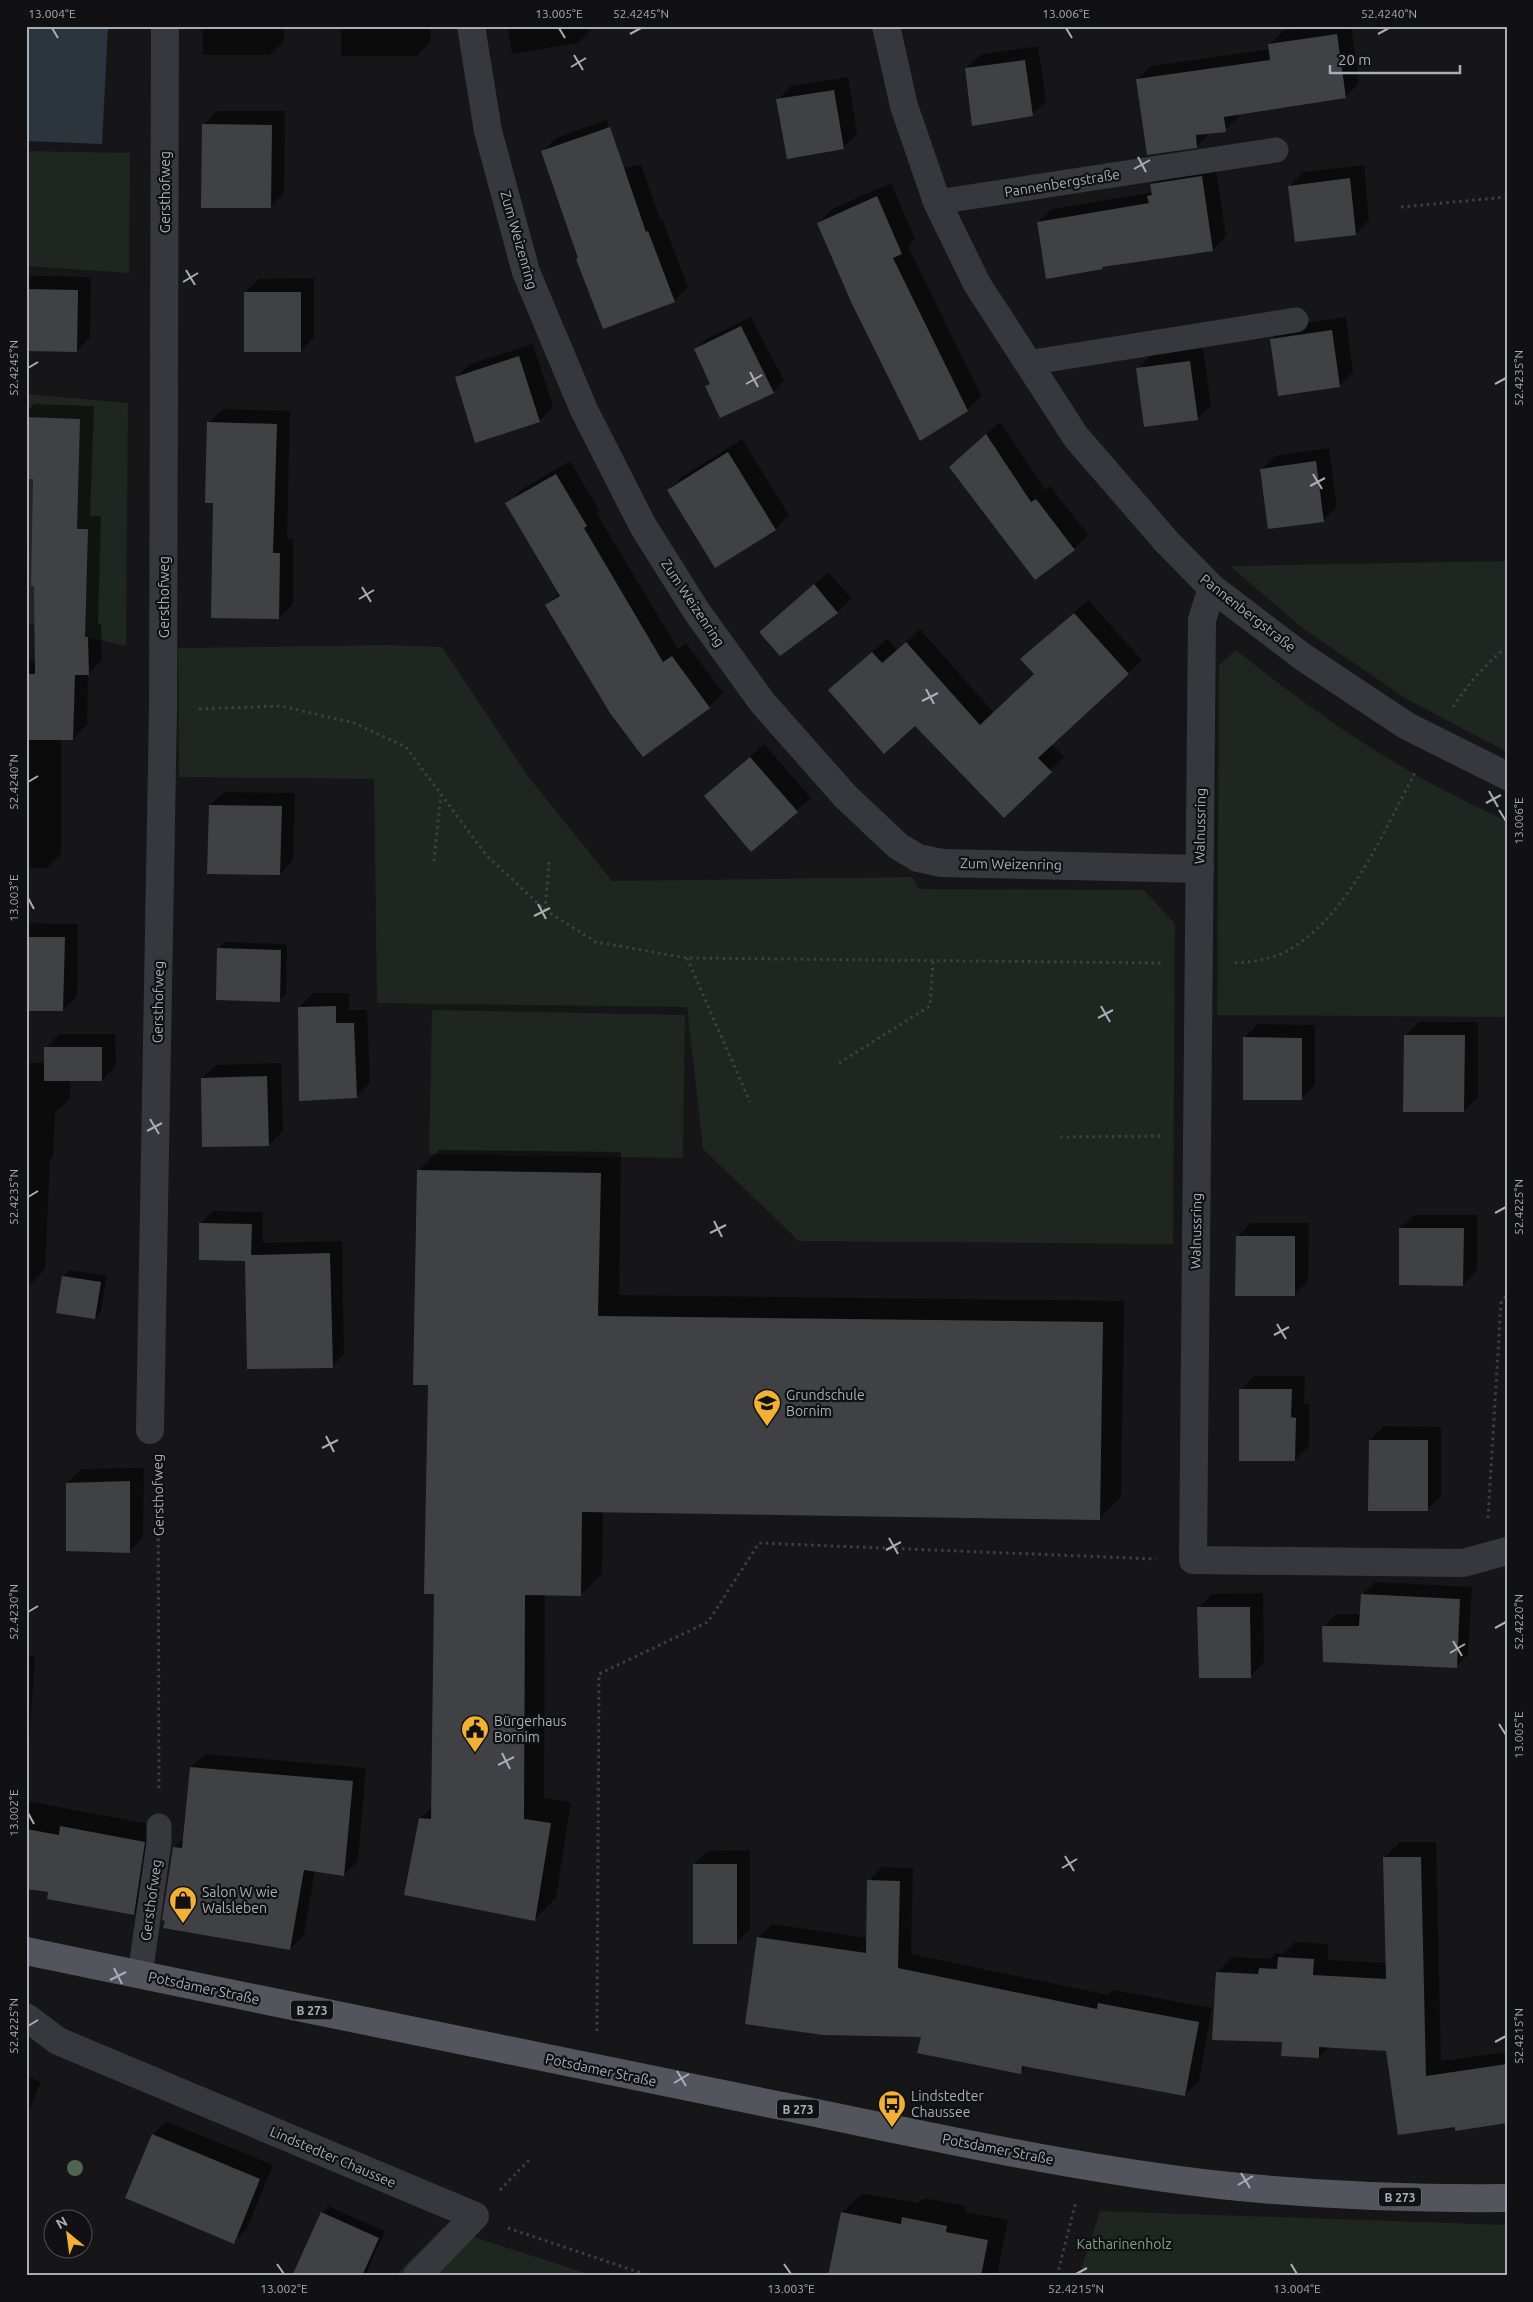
<svg xmlns="http://www.w3.org/2000/svg" width="1533" height="2302" font-family="Ubuntu,sans-serif">
  <rect width="100%" height="100%" fill="#161618"/>
  <g fill="#1e261f">
    <path d="M26,151L130,153L129,273L26,266Z"/>
    <path d="M26,394L128,403L126,646L26,623Z"/>
    <path d="M1507,561V752L1405,698L1301,627L1230,566Z"/>
    <path d="M387,645L442,647L527,775L612,881L912,877L919,889L1144,890L1175,924L1173,1244L799,1241L703,1149L687,1007L377,1003L374,779L179,777L178,648Z"/>
    <path d="M1236,650C1320,718 1408,777 1507,821V1017L1217,1015L1219,665Z"/>
    <path d="M432,1010L685,1015L683,1158L429,1154Z"/>
    <path d="M1100,2211L1507,2225V2276H1079Z"/>
    <path d="M443,2227L594,2276H395Z"/>
  </g>
  <path fill="#2c353c" d="M26,26H108L102,144L26,141Z"/>
  <g fill="#0007">
    <path d="M203,26H284V41L270,55H203Z"/>
    <path d="M341,26H431L430,42L417,56H341Z"/>
    <path d="M507,26H592V29L578,43L512,54Z"/>
    <path d="M1315,26H1351L1359,83L1346,97L1238,113L1239,117L1225,130L1211,132L1197,146L1137,80L1151,66L1270,49L1269,45L1283,31Z"/>
    <path d="M1038,46L1046,101L1032,114L966,68L980,55Z"/>
    <path d="M848,77L857,134L843,148L778,100L791,86Z"/>
    <path d="M217,111H285L284,193L270,207L204,125Z"/>
    <path d="M607,120L615,169L641,165L660,219L662,218L688,287L674,301L579,257L542,152L556,138Z"/>
    <path d="M1215,163L1226,236L1213,250L1105,265L1102,268L1038,222L1052,209L1153,192L1152,184L1166,170Z"/>
    <path d="M1364,165L1369,220L1356,234L1290,186L1303,172Z"/>
    <path d="M891,183L915,239L908,246L981,396L967,410L819,223L832,209Z"/>
    <path d="M29,276L91,277L90,337L77,351L26,350V279Z"/>
    <path d="M314,278V337L301,351L245,292L259,279Z"/>
    <path d="M751,317L784,381L773,392L707,386L711,382L696,349L706,339Z"/>
    <path d="M1346,317L1353,372L1340,386L1271,340L1285,326Z"/>
    <path d="M533,344L553,407L539,421L456,378L470,364Z"/>
    <path d="M1203,348L1211,405L1198,418L1138,369L1151,355Z"/>
    <path d="M34,404L94,406L90,516H101L98,624H101L102,660L88,674L87,725L73,739H61V854L47,868H26V661H36L34,478L26,451V412Z"/>
    <path d="M222,409L290,411L287,539H293V604L279,618L214,502L209,423Z"/>
    <path d="M1000,422L1045,490L1050,486L1088,535L1074,549L1035,579L951,467Z"/>
    <path d="M742,439L789,515L776,529L715,566L668,490L682,477Z"/>
    <path d="M1329,448L1337,507L1323,521L1262,469L1275,456Z"/>
    <path d="M570,461L600,512L597,514L678,649L686,643L723,693L709,707L547,605L559,593L507,504L521,490Z"/>
    <path d="M828,572L851,598L838,612L780,654L775,619Z"/>
    <path d="M1088,600L1142,660L1051,744L1064,757L1004,816L916,724L830,690L887,639L897,650L920,629L994,713L1035,674L1021,659Z"/>
    <path d="M764,744L811,798L797,811L705,797Z"/>
    <path d="M224,792L295,793L293,860L280,874L210,805Z"/>
    <path d="M26,923L78,924L77,996L63,1010L26,1009Z"/>
    <path d="M225,942L287,944L286,994L279,1000L218,949Z"/>
    <path d="M313,993H349V1010H367L370,1083L356,1097L299,1007Z"/>
    <path d="M1419,1022H1478V1097L1464,1111L1405,1036Z"/>
    <path d="M1258,1024L1315,1025V1085L1301,1099L1244,1038Z"/>
    <path d="M59,1034H115L116,1066L102,1080H70V1099L55,1112L53,1157L50,1160L45,1269L32,1283L26,1282V1063H46V1048Z"/>
    <path d="M281,1063L283,1131L269,1145L202,1078L216,1065Z"/>
    <path d="M439,1150L621,1152L619,1295L1124,1301L1121,1497L1100,1518L603,1511L602,1574L580,1595L545,1594L544,1798L571,1802L556,1898L535,1919L420,1818L433,1806L435,1593L429,1384L418,1171Z"/>
    <path d="M213,1211L263,1212V1243L342,1241L344,1354L332,1367L246,1260L201,1223Z"/>
    <path d="M1414,1215H1477V1271L1463,1285L1400,1228Z"/>
    <path d="M1251,1223H1309L1308,1281L1294,1295L1237,1237Z"/>
    <path d="M70,1270L107,1276L101,1311L95,1318L63,1276Z"/>
    <path d="M1254,1376H1305L1304,1404H1309V1446L1295,1460L1241,1390Z"/>
    <path d="M1384,1426L1441,1427V1496L1427,1510L1370,1440Z"/>
    <path d="M144,1468L143,1538L129,1552L67,1483L81,1469Z"/>
    <path d="M1375,1582L1472,1587L1468,1654L1456,1667L1324,1627L1336,1614H1361L1362,1595Z"/>
    <path d="M1263,1593L1264,1663L1250,1676L1199,1608L1212,1594Z"/>
    <path d="M26,1656L35,1657L26,1788Z"/>
    <path d="M205,1754L366,1768L358,1861L344,1874L315,1870L304,1935L290,1949L174,1847L185,1837L191,1767Z"/>
    <path d="M26,1801L160,1826L150,1898L134,1914L49,1891L26,1887Z"/>
    <path d="M1400,1842H1436L1441,2061L1507,2052V2122L1456,2125L1387,2050L1330,2046L1319,2057L1283,2041L1217,1973L1232,1957L1270,1959L1275,1953L1283,1954L1295,1942L1328,1944V1960L1387,1963L1384,1858Z"/>
    <path d="M750,1850V1929L736,1943L694,1864L708,1851Z"/>
    <path d="M882,1867L913,1868L911,1954L1108,1995L1113,1990L1212,2008L1199,2081L1185,2095L1027,2066L1020,2073L922,2036L758,1938L772,1924L867,1938L869,1881Z"/>
    <path d="M26,2054L30,2056L26,2066Z"/>
    <path d="M26,2076L41,2082L26,2118Z"/>
    <path d="M166,2121L273,2165L247,2228L234,2242L153,2135Z"/>
    <path d="M862,2193L918,2203L924,2198L966,2206L965,2212L1008,2220L997,2276H830L842,2213Z"/>
    <path d="M328,2206L385,2231L365,2276H299L322,2213Z"/>
  </g>
  <g fill="#404145">
    <path d="M1337,34L1346,98L1224,117L1226,132L1196,135L1197,148L1147,155L1136,79L1270,60L1268,44Z"/>
    <path d="M1025,60L1033,116L972,126L965,68Z"/>
    <path d="M834,90L844,149L787,159L776,99Z"/>
    <path d="M202,124L272,125L271,208H201Z"/>
    <path d="M610,127L646,232L648,231L675,302L603,329L576,259L578,258L541,151Z"/>
    <path d="M1202,176L1213,251L1102,267L1103,269L1046,279L1037,222L1149,203L1147,196L1152,195L1150,184Z"/>
    <path d="M1350,178L1356,235L1295,242L1288,186Z"/>
    <path d="M877,196L902,254L893,258L968,411L920,441L852,304L817,223Z"/>
    <path d="M26,289L78,290L77,352L26,351Z"/>
    <rect x="244" y="292" width="57" height="60"/>
    <path d="M741,326L774,393L720,418L705,386L710,384L694,349Z"/>
    <path d="M1332,330L1340,387L1278,396L1270,339Z"/>
    <path d="M519,356L540,422L475,443L455,377Z"/>
    <path d="M1190,361L1198,420L1144,427L1136,368Z"/>
    <path d="M26,417L80,419L77,529H88L85,637H88L89,675H75L73,740H26V674H35L34,586H31L33,479H26Z"/>
    <path d="M207,422L277,424L273,553H280L279,619L211,618L213,503H205Z"/>
    <path d="M986,434L1031,502L1036,499L1075,550L1035,580L949,467Z"/>
    <path d="M728,452L776,530L715,568L667,490Z"/>
    <path d="M1316,461L1324,522L1268,529L1260,469Z"/>
    <path d="M556,474L587,526L584,528L663,662L672,656L710,708L643,757L610,713L545,605L560,596L505,503Z"/>
    <path d="M814,584L838,613L780,656L759,632Z"/>
    <path d="M1074,613L1129,674L1038,758L1052,772L1004,818L915,726L884,754L828,690L872,652L882,663L906,642L980,725L1034,674L1020,659Z"/>
    <path d="M750,757L798,812L751,852L704,796Z"/>
    <path d="M209,805L282,806L280,875L207,874Z"/>
    <path d="M26,937H65L63,1011H26Z"/>
    <path d="M217,948L281,950L280,1002L216,1000Z"/>
    <path d="M336,1006V1023H354L357,1098L299,1101L298,1007Z"/>
    <path d="M1404,1035H1465L1464,1112H1403Z"/>
    <path d="M1243,1037L1302,1038V1100H1243Z"/>
    <rect x="44" y="1047" width="58" height="34"/>
    <path d="M267,1076L269,1146L202,1147L201,1078Z"/>
    <path d="M417,1170L601,1173L598,1316L1103,1322L1100,1520L582,1512L581,1596L525,1595L524,1819L551,1823L535,1921L404,1895L419,1818L431,1819L434,1594H424L428,1385H413Z"/>
    <path d="M199,1223L252,1224L251,1255L330,1253L333,1368L247,1369L245,1261L199,1260Z"/>
    <path d="M1399,1228H1464L1463,1286L1399,1285Z"/>
    <path d="M1236,1236H1295V1296H1235Z"/>
    <path d="M62,1276L101,1282L95,1319L56,1313Z"/>
    <path d="M1239,1389H1292L1291,1417L1296,1418L1295,1461H1239Z"/>
    <path d="M1369,1440H1428V1511H1368Z"/>
    <path d="M130,1481V1553L66,1551V1483Z"/>
    <path d="M1361,1594L1460,1599L1457,1668L1323,1662L1322,1626H1359Z"/>
    <path d="M1197,1607H1250L1251,1678H1199Z"/>
    <path d="M190,1767L353,1781L344,1876L304,1870L290,1950L163,1928L165,1921L162,1920L173,1847L182,1848Z"/>
    <path d="M60,1826L145,1842L134,1915L47,1899L48,1892L26,1889V1829L59,1835Z"/>
    <path d="M1383,1857H1421L1426,2076L1507,2064V2123L1455,2131V2127L1398,2135L1386,2051L1319,2047V2058L1281,2056L1282,2042L1212,2040L1216,1972L1258,1974L1259,1968L1277,1969L1278,1957L1314,1959L1313,1975L1386,1979Z"/>
    <rect x="693" y="1864" width="44" height="80"/>
    <path d="M867,1880L900,1881L898,1968L1097,2009L1098,2003L1199,2022L1185,2096L1022,2066L1021,2074L917,2053L921,2037L823,2035L745,2024L757,1937L866,1953Z"/>
    <path d="M152,2134L260,2179L234,2244L125,2198Z"/>
    <path d="M321,2212L379,2238L362,2276H292Z"/>
    <path d="M841,2212L901,2224L902,2217L947,2226L946,2232L988,2240L981,2276H828Z"/>
  </g>
  <g fill="none" stroke-linecap="round" stroke-linejoin="round">
    <g stroke="#3d3f44" stroke-width="3" stroke-dasharray="2.5 4" stroke-linecap="butt">
      <path d="M1401,207L1507,197"/>
      <path d="M1453,707C1469,683 1484,665 1507,647"/>
      <path d="M199,709L281,706L354,723L406,747L486,855L545,910L596,942L687,958L1161,963"/>
      <path d="M434,861L441,793"/>
      <path d="M545,910L549,862"/>
      <path d="M687,958L750,1102"/>
      <path d="M1235,963C1251,962 1268,960 1283,953C1347,921 1383,832 1416,771"/>
      <path d="M839,1063L930,1006L933,961"/>
      <path d="M1060,1137L1160,1136"/>
      <path d="M158,1467L159,1790"/>
      <path d="M1488,1518L1501,1303L1507,1295"/>
      <path d="M597,2031L599,1674L708,1622L759,1543L1156,1559"/>
      <path d="M500,2190L531,2158"/>
      <path d="M508,2228L650,2276"/>
      <path d="M1057,2276L1076,2201"/>
    </g>
    <g stroke="#37383d" stroke-width="25">
      <path d="M937,202L1276,150"/>
      <path d="M1027,363L1296,320"/>
      <path d="M140,1975L159,1842V1826"/>
    </g>
    <g stroke="#37383d" stroke-width="28">
      <path d="M471,26L488,131L526,272L584,410L643,526L697,612L762,702L845,796L898,846L918,858L942,863L1200,869"/>
      <path d="M886,26L904,106L937,202L977,284L1076,437L1166,541L1212,588L1303,657L1407,726L1507,776"/>
      <path d="M1212,588L1202,620L1193,1560L1463,1563L1507,1551"/>
      <path d="M150,1430L163,710L165,26"/>
      <path d="M26,2017L58,2041L475,2216L417,2276"/>
    </g>
    <path stroke="#53555c" stroke-width="28" d="M26,1951C273,2002 520,2054 767,2103C917,2133 1068,2168 1220,2185C1315,2195 1411,2199 1507,2198"/>
  </g>
  <circle fill="#506452" cx="75" cy="2168" r="8"/>
  <path fill="none" stroke="#a8adb8" stroke-width="2" d="M52,28L58,38M559,28L565,38M1066,28L1072,38M630,34L641,28M1378,34L1389,28M574,55L583,70M571,67L586,58M1138,157L1146,172M1134,169L1150,160M186,270L195,285M183,282L198,273M28,368L38,362M750,372L758,387M746,384L762,375M1495,384L1506,378M1313,474L1322,489M1310,486L1325,478M362,587L371,602M359,599L374,590M926,689L934,704M922,701L938,693M28,782L38,776M1489,791L1498,807M1486,803L1501,795M1499,810L1506,821M28,898L34,909M538,904L546,919M534,916L550,908M1101,1006L1110,1022M1098,1018L1113,1010M150,1119L159,1134M147,1131L162,1123M28,1197L38,1191M1495,1213L1506,1207M714,1221L722,1237M710,1233L726,1225M1277,1324L1286,1339M1274,1335L1289,1327M326,1436L334,1452M322,1448L338,1440M889,1538L898,1554M886,1550L901,1542M28,1612L38,1606M1495,1628L1506,1622M1453,1641L1462,1656M1450,1653L1465,1644M1499,1724L1506,1735M502,1753L510,1769M498,1765L514,1757M28,1813L34,1824M1065,1856L1074,1871M1062,1868L1077,1859M114,1968L122,1984M110,1980L126,1972M28,2026L38,2020M1495,2042L1506,2036M677,2071L686,2086M674,2083L689,2074M1241,2173L1250,2188M1238,2185L1253,2176M277,2264L284,2274M784,2264L791,2274M1291,2264L1297,2274M1076,2274L1087,2268"/>
  <defs>
    <g id="school-pin" transform="scale(1.4375)"><path d="M0 17L-7.5 6A9.5 9.5 0 1 1 7.5 6Z" fill="#f2b134" stroke="#111113"/><path d="M0-5L7-2L0 1L-7-2ZM-4 1L0 2.5L4 1V4Q0 6-4 4Z" fill="#111"/></g>
    <g id="civic-pin" transform="scale(1.4375)"><path d="M0 17L-7.5 6A9.5 9.5 0 1 1 7.5 6Z" fill="#f2b134" stroke="#111113"/><path d="M-.6-6.5H3V-4.5H.6V-3L4-1V1h2V6H-6V1h2V-1L-.6-3ZM-1.2 2.5V6h2.4V2.5Z" fill="#111"/></g>
    <g id="shop-pin" transform="scale(1.4375)"><path d="M0 17L-7.5 6A9.5 9.5 0 1 1 7.5 6Z" fill="#f2b134" stroke="#111113"/><path d="M-5-2.5h2.3a2.7 3.5 0 0 1 5.4 0H5L5.5 6h-11ZM-1.5-2.5h3a1.5 2.3 0 0 0-3 0Z" fill="#111"/></g>
    <g id="bus-pin" transform="scale(1.4375)"><path d="M0 17L-7.5 6A9.5 9.5 0 1 1 7.5 6Z" fill="#f2b134" stroke="#111113"/><path d="M-5-6H5V4H4V6H2V4H-2V6H-4V4H-5ZM-3.5-4V0h7V-4ZM-3.5 1.2v1.5H-2V1.2ZM2 1.2v1.5H3.5V1.2Z" fill="#111"/></g>
  </defs>
  <g fill-rule="evenodd">
    <use href="#school-pin" x="767" y="1403"/>
    <use href="#civic-pin" x="475" y="1729"/>
    <use href="#shop-pin" x="183" y="1900"/>
    <use href="#bus-pin" x="892" y="2104"/>
  </g>
  <g text-anchor="middle" dominant-baseline="central" stroke-width="4.5" stroke-linejoin="round" paint-order="stroke">
    <g fill="#111113" stroke="#7b7e86" stroke-width="1">
      <rect x="291" y="2000.5" width="42" height="19" rx="4"/>
      <rect x="777" y="2099.5" width="42" height="19" rx="4"/>
      <rect x="1379" y="2187.5" width="42" height="19" rx="4"/>
    </g>
    <g font-size="12" font-weight="bold" fill="#a8adb8">
      <text x="312" y="2010">B 273</text>
      <text x="798" y="2109">B 273</text>
      <text x="1400" y="2197">B 273</text>
    </g>
    <g font-size="14" fill="#a8adb8" stroke="#111113">
      <text transform="translate(1062 183) rotate(-9)">Pannenbergstraße</text>
      <text transform="translate(165 192) rotate(-90)">Gersthofweg</text>
      <text transform="translate(519 240) rotate(74)">Zum Weizenring</text>
      <text transform="translate(164 597) rotate(-90)">Gersthofweg</text>
      <text transform="translate(693 603) rotate(56)">Zum Weizenring</text>
      <text transform="translate(1248 613) rotate(38)">Pannenbergstraße</text>
      <text transform="translate(1200 826) rotate(-89)">Walnussring</text>
      <text transform="translate(1011 864) rotate(1)">Zum Weizenring</text>
      <text transform="translate(158 1002) rotate(-89)">Gersthofweg</text>
      <text transform="translate(1196 1231) rotate(-89)">Walnussring</text>
      <text transform="translate(158 1495) rotate(-91)">Gersthofweg</text>
      <text transform="translate(151 1900) rotate(-82)">Gersthofweg</text>
      <text transform="translate(204 1988) rotate(12)">Potsdamer Straße</text>
      <text transform="translate(601 2070) rotate(12)">Potsdamer Straße</text>
      <text transform="translate(998 2149) rotate(11)">Potsdamer Straße</text>
      <text transform="translate(333 2157) rotate(23)">Lindstedter Chaussee</text>
    </g>
    <g font-size="14" fill="#a8adb8" stroke="#111113" text-anchor="start">
      <text x="786" y="1395">Grundschule<tspan x="786" dy="16">Bornim</tspan></text>
      <text x="494" y="1721">Bürgerhaus<tspan x="494" dy="16">Bornim</tspan></text>
      <text x="202" y="1892">Salon W wie<tspan x="202" dy="16">Walsleben</tspan></text>
      <text x="911" y="2096">Lindstedter<tspan x="911" dy="16">Chaussee</tspan></text>
    </g>
    <g font-size="14" fill="#7fa381" stroke="#111113">
      <text x="1124" y="2244">Katharinenholz</text>
    </g>
  </g>
  <rect width="1533" height="2302" fill="none" stroke="#111113" stroke-width="55"/>
  <g transform="translate(68 2234) rotate(331)"><circle r="24" fill="#111113" stroke="#4d4f55"/>
  <path d="M0-4L9 19L0 12L-9 19Z" fill="#f2b134"/>
  <text y="-8" font-size="14" font-weight="bold" text-anchor="middle" fill="#a8adb8">N</text>
  </g>
  <path d="M1330 65v8h130v-8" fill="none" stroke="#a8adb8" stroke-width="2.5"/>
  <text x="1338" y="65" font-size="15" fill="#a8adb8" stroke="#111113" stroke-width="4" paint-order="stroke">20 m</text>
  <rect x="28" y="28" width="1478" height="2246" fill="none" stroke="#a8adb8" stroke-width="2"/>
  <g font-size="12" text-anchor="middle" fill="#a8adb8">
    <text x="52" y="18">13.004°E</text>
    <text x="559" y="18">13.005°E</text>
    <text x="641" y="18">52.4245°N</text>
    <text x="1066" y="18">13.006°E</text>
    <text x="1389" y="18">52.4240°N</text>
    <text transform="translate(14 368) rotate(-90)" y="4">52.4245°N</text>
    <text transform="translate(1519 378) rotate(-90)" y="4">52.4235°N</text>
    <text transform="translate(14 782) rotate(-90)" y="4">52.4240°N</text>
    <text transform="translate(1519 821) rotate(-90)" y="4">13.006°E</text>
    <text transform="translate(14 898) rotate(-90)" y="4">13.003°E</text>
    <text transform="translate(14 1197) rotate(-90)" y="4">52.4235°N</text>
    <text transform="translate(1519 1207) rotate(-90)" y="4">52.4225°N</text>
    <text transform="translate(14 1612) rotate(-90)" y="4">52.4230°N</text>
    <text transform="translate(1519 1622) rotate(-90)" y="4">52.4220°N</text>
    <text transform="translate(1519 1735) rotate(-90)" y="4">13.005°E</text>
    <text transform="translate(14 1813) rotate(-90)" y="4">13.002°E</text>
    <text transform="translate(14 2026) rotate(-90)" y="4">52.4225°N</text>
    <text transform="translate(1519 2036) rotate(-90)" y="4">52.4215°N</text>
    <text x="284" y="2293">13.002°E</text>
    <text x="791" y="2293">13.003°E</text>
    <text x="1076" y="2293">52.4215°N</text>
    <text x="1297" y="2293">13.004°E</text>
  </g>
</svg>
